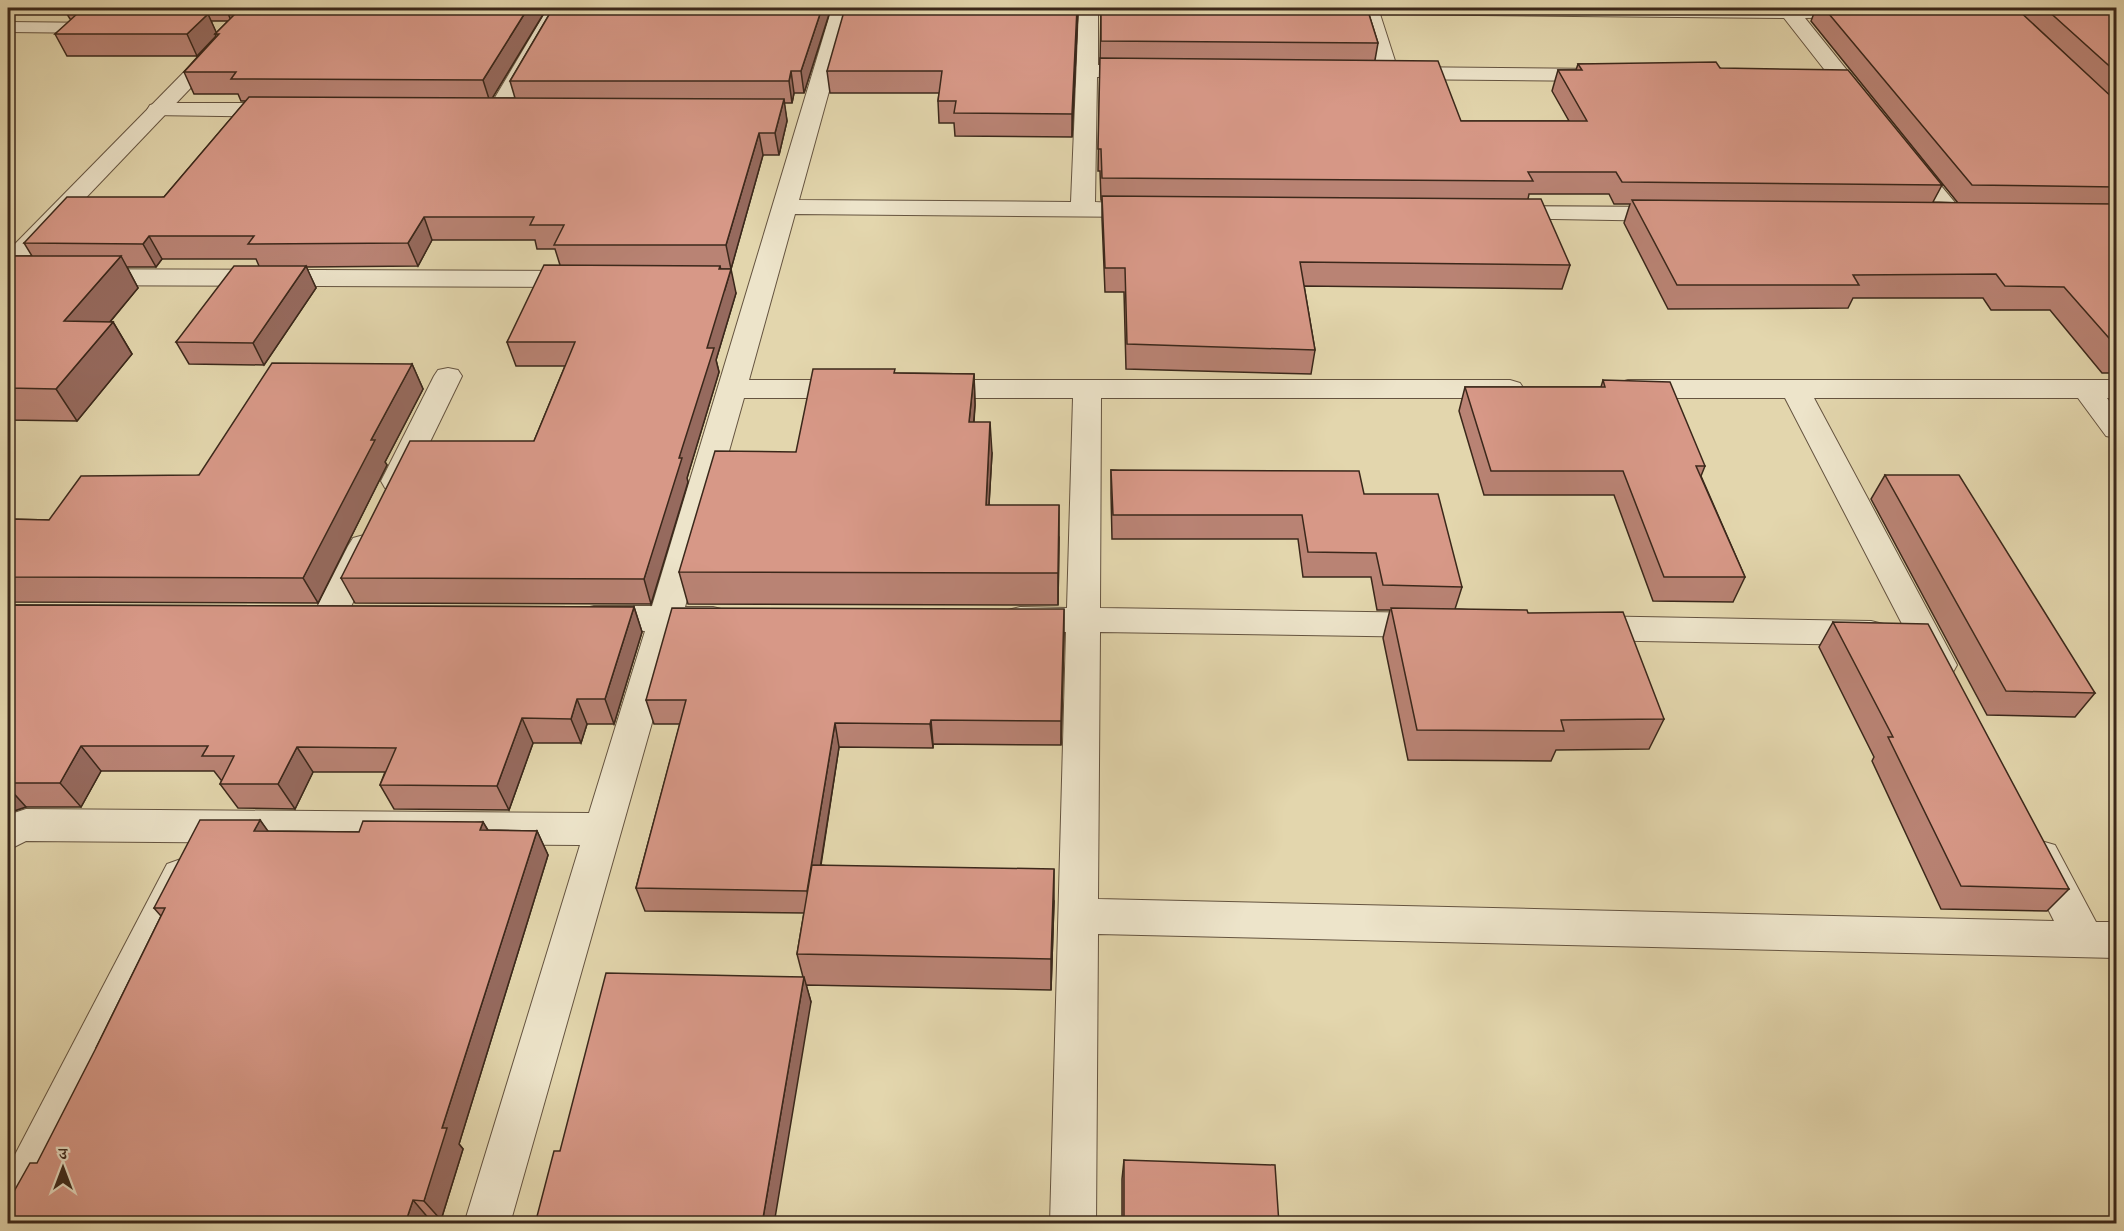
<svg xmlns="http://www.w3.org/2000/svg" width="2124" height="1231" font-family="'IM FELL Double Pica','Noto Serif Devanagari',serif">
  <rect width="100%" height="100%" fill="#e3d6ad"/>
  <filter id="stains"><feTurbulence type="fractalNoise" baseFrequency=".00333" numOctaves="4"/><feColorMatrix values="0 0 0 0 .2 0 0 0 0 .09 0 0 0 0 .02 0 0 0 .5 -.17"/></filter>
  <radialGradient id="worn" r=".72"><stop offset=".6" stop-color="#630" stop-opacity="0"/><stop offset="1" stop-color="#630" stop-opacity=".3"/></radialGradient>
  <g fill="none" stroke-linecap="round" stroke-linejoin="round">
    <g stroke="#655440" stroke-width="2">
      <path id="service" d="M8,22L103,23L112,28L103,33L8,32Z"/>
    </g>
    <g stroke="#655440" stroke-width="2">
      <g id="minor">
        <path d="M548,8H568L506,116H490L487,111Z"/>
        <path d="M832,8H852L799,200L1071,202L1079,8H1098V65H1145L1152,67L1155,71L1152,75L1145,77H1097L1095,202L1154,205L1158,210L1154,215L1146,217L795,214L749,380H853L863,383L867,389L863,395L853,398H744L685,607H713L725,610L730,619L725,628L713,631H678L510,1224H464L580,845L26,841L8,850V815L26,809L589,813L645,631L594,630L582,627L577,618L582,609L594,606H652Z"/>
        <path d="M1359,8H1860L1868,13L1865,17L1805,18L1875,105L1872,110H1856L1784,18L1380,14L1397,67L1601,69L1608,71L1612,75L1608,79L1601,81L1389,79L1382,77L1379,73Z"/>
        <path d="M158,103H283L291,105L294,110L291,115L283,117L150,115L147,110L150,105Z"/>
        <path d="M1909,155L1917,157L1962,211L1965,216L1962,221L1953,223L1944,221L1901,167L1898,162L1901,157Z"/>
        <path d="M1503,206L1671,207L1680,209L1683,214L1680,219L1671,221L1494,218L1491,213L1494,208Z"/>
        <path d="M8,269L583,271L592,274L596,279L592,284L583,287L8,285Z"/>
        <path d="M448,368L458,370L462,376L411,481L407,488L396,491L385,488L381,481L434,376L438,370Z"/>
        <path d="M929,380H1510L1520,383L1524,389L1520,395L1510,398H1101L1100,608L1430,613L1442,616L1447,625L1442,634L1430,637L1100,632L1098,899L2054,921L2022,857L2027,845L2041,841L2055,845L2096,922H2116V958L1098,934L1096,1224H1050L1066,632L1020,631L1008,628L1003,619L1008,610L1020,607L1067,608L1073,398H929L919,395L915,389L919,383Z"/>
        <path d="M1628,380H2116V398H2107L2116,410V438L2106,436L2078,398H1814L1957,665L1952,674L1940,678L1928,674L1785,398H1628L1618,395L1614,389L1618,383Z"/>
        <path d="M364,535L375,538L380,546L346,617L341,626L329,629L317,626L312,617L348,546L353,538Z"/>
        <path d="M1584,616L1871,621L1883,624L1888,633L1883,642L1871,645L1584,640L1572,637L1567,628L1572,619Z"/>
        <path d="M181,859L195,864L200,876L28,1224H8V1168L167,864Z"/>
      </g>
    </g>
    <g stroke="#655440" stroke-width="2">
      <path id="tertiary" d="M247,8H267L17,270L8,272V251Z"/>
    </g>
    <use href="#service" fill="#ede4ca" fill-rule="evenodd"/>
    <use href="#minor" fill="#ede4ca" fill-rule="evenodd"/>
    <use href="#tertiary" fill="#ede4ca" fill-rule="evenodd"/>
  </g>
  <g fill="#b98374" stroke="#3b281b" stroke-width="1.5" fill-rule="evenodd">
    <path d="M8,8H547L492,98H515L510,81L553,8H831L804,93H794L792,103H784L787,121L779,155H763L731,269H721L736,293L716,360L719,372L687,478L688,482L651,604L355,603L341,578L534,441L565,366H516L507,342L560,265L555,249H537L535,240H432L418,266L306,267L316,288L264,365L189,364L176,342L259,266L256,259H162L156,267H127L138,288L110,322H113L132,354L77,421L8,420V256H32L24,243L164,197L246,101H241L238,94H194L184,72L216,36L197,56H67L55,34L72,20L70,19L67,14L8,13ZM211,21H228L216,33Z"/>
    <path d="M1078,8L1072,137L955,136L954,123H939L938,101L939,93H830L827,71Z"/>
    <path d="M1096,8H1367L1378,43L1375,60L1461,121H1569L1552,91L1558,70H1576L1578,64L1720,68L1942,185L1933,202L1958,203L1811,21L1816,8H2116V373H2102L2050,310H1991L1983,298H1853L1848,308L1668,309L1624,223L1630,204H1614L1609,194H1529L1528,199L1570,265L1562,289L1304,286L1315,350L1311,374L1126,369L1124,292H1105L1102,219V200H1101L1100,171H1098L1101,8Z"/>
    <path d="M412,364L423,389L385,462L387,465L318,603L8,602V519L49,520L199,475Z"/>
    <path d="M895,373L974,374L975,405L974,422L992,453L989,505L1059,537L1058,605L688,604L679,572L796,452Z"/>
    <path d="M1603,380L1705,466L1701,476L1745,577L1733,602L1653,601L1614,495H1484L1459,411L1465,387H1601Z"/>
    <path d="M1111,470L1364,494L1462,587L1455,609L1528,613L1664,719L1649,749L1556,750L1551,761L1408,760L1383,638L1390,610H1377L1371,577H1303L1298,539H1112L1111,494Z"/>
    <path d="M1885,475L2095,693L2075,717L1987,715L1871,499Z"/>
    <path d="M8,605L634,607L642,632L614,724H587L581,743H533L509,810L394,809L380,785L385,772H313L295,809L238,808L220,784L222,780H221L214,771H101L81,807H26L8,813Z"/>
    <path d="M1833,622L2069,889L2047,911L1941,909L1872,761L1874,757L1819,647Z"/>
    <path d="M1064,633L1061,745L933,744V748L839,747L821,865L1054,901L1051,990L806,985L811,1002L560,1151L803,977L797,954L804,913L645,911L636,888L680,724H654L646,700Z"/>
    <path d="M260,820L267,831L359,832L483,822L488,830L537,831L548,855L459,1144L463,1149L441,1220H430L96,1048L161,916L154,908Z"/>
    <path d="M1124,1160L1279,1224H1122V1179Z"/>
  </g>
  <g fill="#966a5e" stroke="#3b281b" stroke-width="1.5">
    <path d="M226,8H245L231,21Z"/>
    <path d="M528,8H547L490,102L483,80Z"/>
    <path d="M822,8H831L804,93L801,71Z"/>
    <path d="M1077,8H1078L1072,137V114Z"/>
    <path d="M208,14L217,34H215L216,36L197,56L187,34Z"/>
    <path d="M791,71L794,93L792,103L789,81Z"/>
    <path d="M784,99L787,121L779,155L775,133Z"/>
    <path d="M759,133L763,155L731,269L726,245Z"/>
    <path d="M424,217L432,240L418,266L408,243Z"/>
    <path d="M149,236L162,259L156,267L143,244Z"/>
    <path d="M121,256L138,288L84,353L64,321Z"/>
    <path d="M306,266L316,288L264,365L253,343Z"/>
    <path d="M720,266L725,289L731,269L736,293L716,360L719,372L687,478L688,482L651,604L644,579L679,458L707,348Z"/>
    <path d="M113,322L132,354L77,421L56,389Z"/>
    <path d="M412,364L423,389L385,462L387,465L318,603L303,578L371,440Z"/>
    <path d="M974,374L975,405L971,453L969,422Z"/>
    <path d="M990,422L992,453L987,536L986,505Z"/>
    <path d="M1059,505V537L1058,605V573Z"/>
    <path d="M634,607L642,632L614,724L605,699Z"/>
    <path d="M1064,609V633L1061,745V721Z"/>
    <path d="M577,699L587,724L581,743L571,719Z"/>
    <path d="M522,718L533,743L509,810L497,786Z"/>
    <path d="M931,720L933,744V748L930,724Z"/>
    <path d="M835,723L839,747L813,913L807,891Z"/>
    <path d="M81,746L101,771L81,807L60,783Z"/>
    <path d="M297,747L313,772L295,809L278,784Z"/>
    <path d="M8,787L26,807L8,813Z"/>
    <path d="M260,820L278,845L254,831Z"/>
    <path d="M483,822L497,847L480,830Z"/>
    <path d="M537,831L548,855L459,1144L463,1149L441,1220L424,1201L442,1128Z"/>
    <path d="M1054,869V901L1051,990V959Z"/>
    <path d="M804,977L811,1002L774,1224H762Z"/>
    <path d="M413,1200L430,1220L429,1224H405Z"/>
  </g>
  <g fill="#d79887" stroke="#3b281b" stroke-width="1.5">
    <path d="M241,8H528L483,80L231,79L236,72H184L219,34H215Z"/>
    <path d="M553,8H822L801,71H791L789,81H510Z"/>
    <path d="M845,8H1077L1072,114L954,113L956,101H938L942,71H827Z"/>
    <path d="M1101,8H1367L1378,43L1101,41Z"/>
    <path d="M1824,8H2016L2116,101V187L1972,185Z"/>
    <path d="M2045,8H2116V72Z"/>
    <path d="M78,13L208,14L187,34H55Z"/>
    <path d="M1100,58L1438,61L1461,121H1587L1558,70H1582L1578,64L1716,62L1720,68L1848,70L1942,185L1622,182L1616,172H1528L1533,181L1102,178L1101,149H1098Z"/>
    <path d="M249,97L784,99L775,133H759L726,245H554L564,225H530L534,217H424L408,243L248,244L254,236H149L143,244L24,243L67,197H164Z"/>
    <path d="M1102,196L1541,199L1570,265L1300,262L1315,350L1127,344L1125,268H1105Z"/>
    <path d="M1632,200L2116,204V346L2064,287L2005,286L1996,274L1853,275L1859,285H1677Z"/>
    <path d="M8,256H121L64,321L113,322L56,389L8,388Z"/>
    <path d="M544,265L720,266L719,269H731L707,348H714L679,458H682L644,579L341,578L410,441H534L575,342H507Z"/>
    <path d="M234,266H306L253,343L176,342Z"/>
    <path d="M272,363L412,364L371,440H375L303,578L8,577V519L49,520L81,476L199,475Z"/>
    <path d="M813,369H895L894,373L974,374L969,422H990L986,505H1059L1058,573L679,572L715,451L796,452Z"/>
    <path d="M1603,380L1670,382L1705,466H1696L1745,577H1664L1623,471H1491L1465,387H1605Z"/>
    <path d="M1111,470L1359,471L1364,494H1438L1462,587L1383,585L1376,553L1308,552L1302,515H1113Z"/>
    <path d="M1885,475H1959L2095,693L2006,691Z"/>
    <path d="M8,605L634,607L605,699H577L571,719L522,718L497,786L380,785L396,748L297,747L278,784H220L234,756H202L208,746H81L60,783H8Z"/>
    <path d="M672,608L1064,609L1061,721L931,720L930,724L835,723L807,891L636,888L686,700H646Z"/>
    <path d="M1391,608L1527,610L1528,613L1623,612L1664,719L1561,720L1564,731L1417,730Z"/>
    <path d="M1833,622L1928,624L2069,889L1961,886L1888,737H1893Z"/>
    <path d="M200,820H260L254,831L359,832L363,821L483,822L480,830L537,831L442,1128H447L424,1201L413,1200L405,1224H8V1202L30,1163H37L96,1048L165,908H154Z"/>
    <path d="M812,865L1054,869L1051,959L797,954Z"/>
    <path d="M606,973L804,977L762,1224H535L554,1151H560Z"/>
    <path d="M1124,1160L1275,1165L1279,1224H1124Z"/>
  </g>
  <rect width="2124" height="1231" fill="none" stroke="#e3d6ad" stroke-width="30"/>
  <rect x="9" y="9" width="2106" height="1213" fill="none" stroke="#3b281b" stroke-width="3"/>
  <rect x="15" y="15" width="2094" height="1201" fill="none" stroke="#3b281b" stroke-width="1.5"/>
  <g transform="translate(63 1168)" stroke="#ede4ca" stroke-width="4.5" paint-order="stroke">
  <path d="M0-4.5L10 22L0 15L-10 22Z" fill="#3b281b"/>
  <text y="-9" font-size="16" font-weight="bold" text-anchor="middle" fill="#3b281b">उ</text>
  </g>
  <rect width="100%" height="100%" filter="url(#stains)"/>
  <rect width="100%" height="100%" fill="url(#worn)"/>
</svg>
